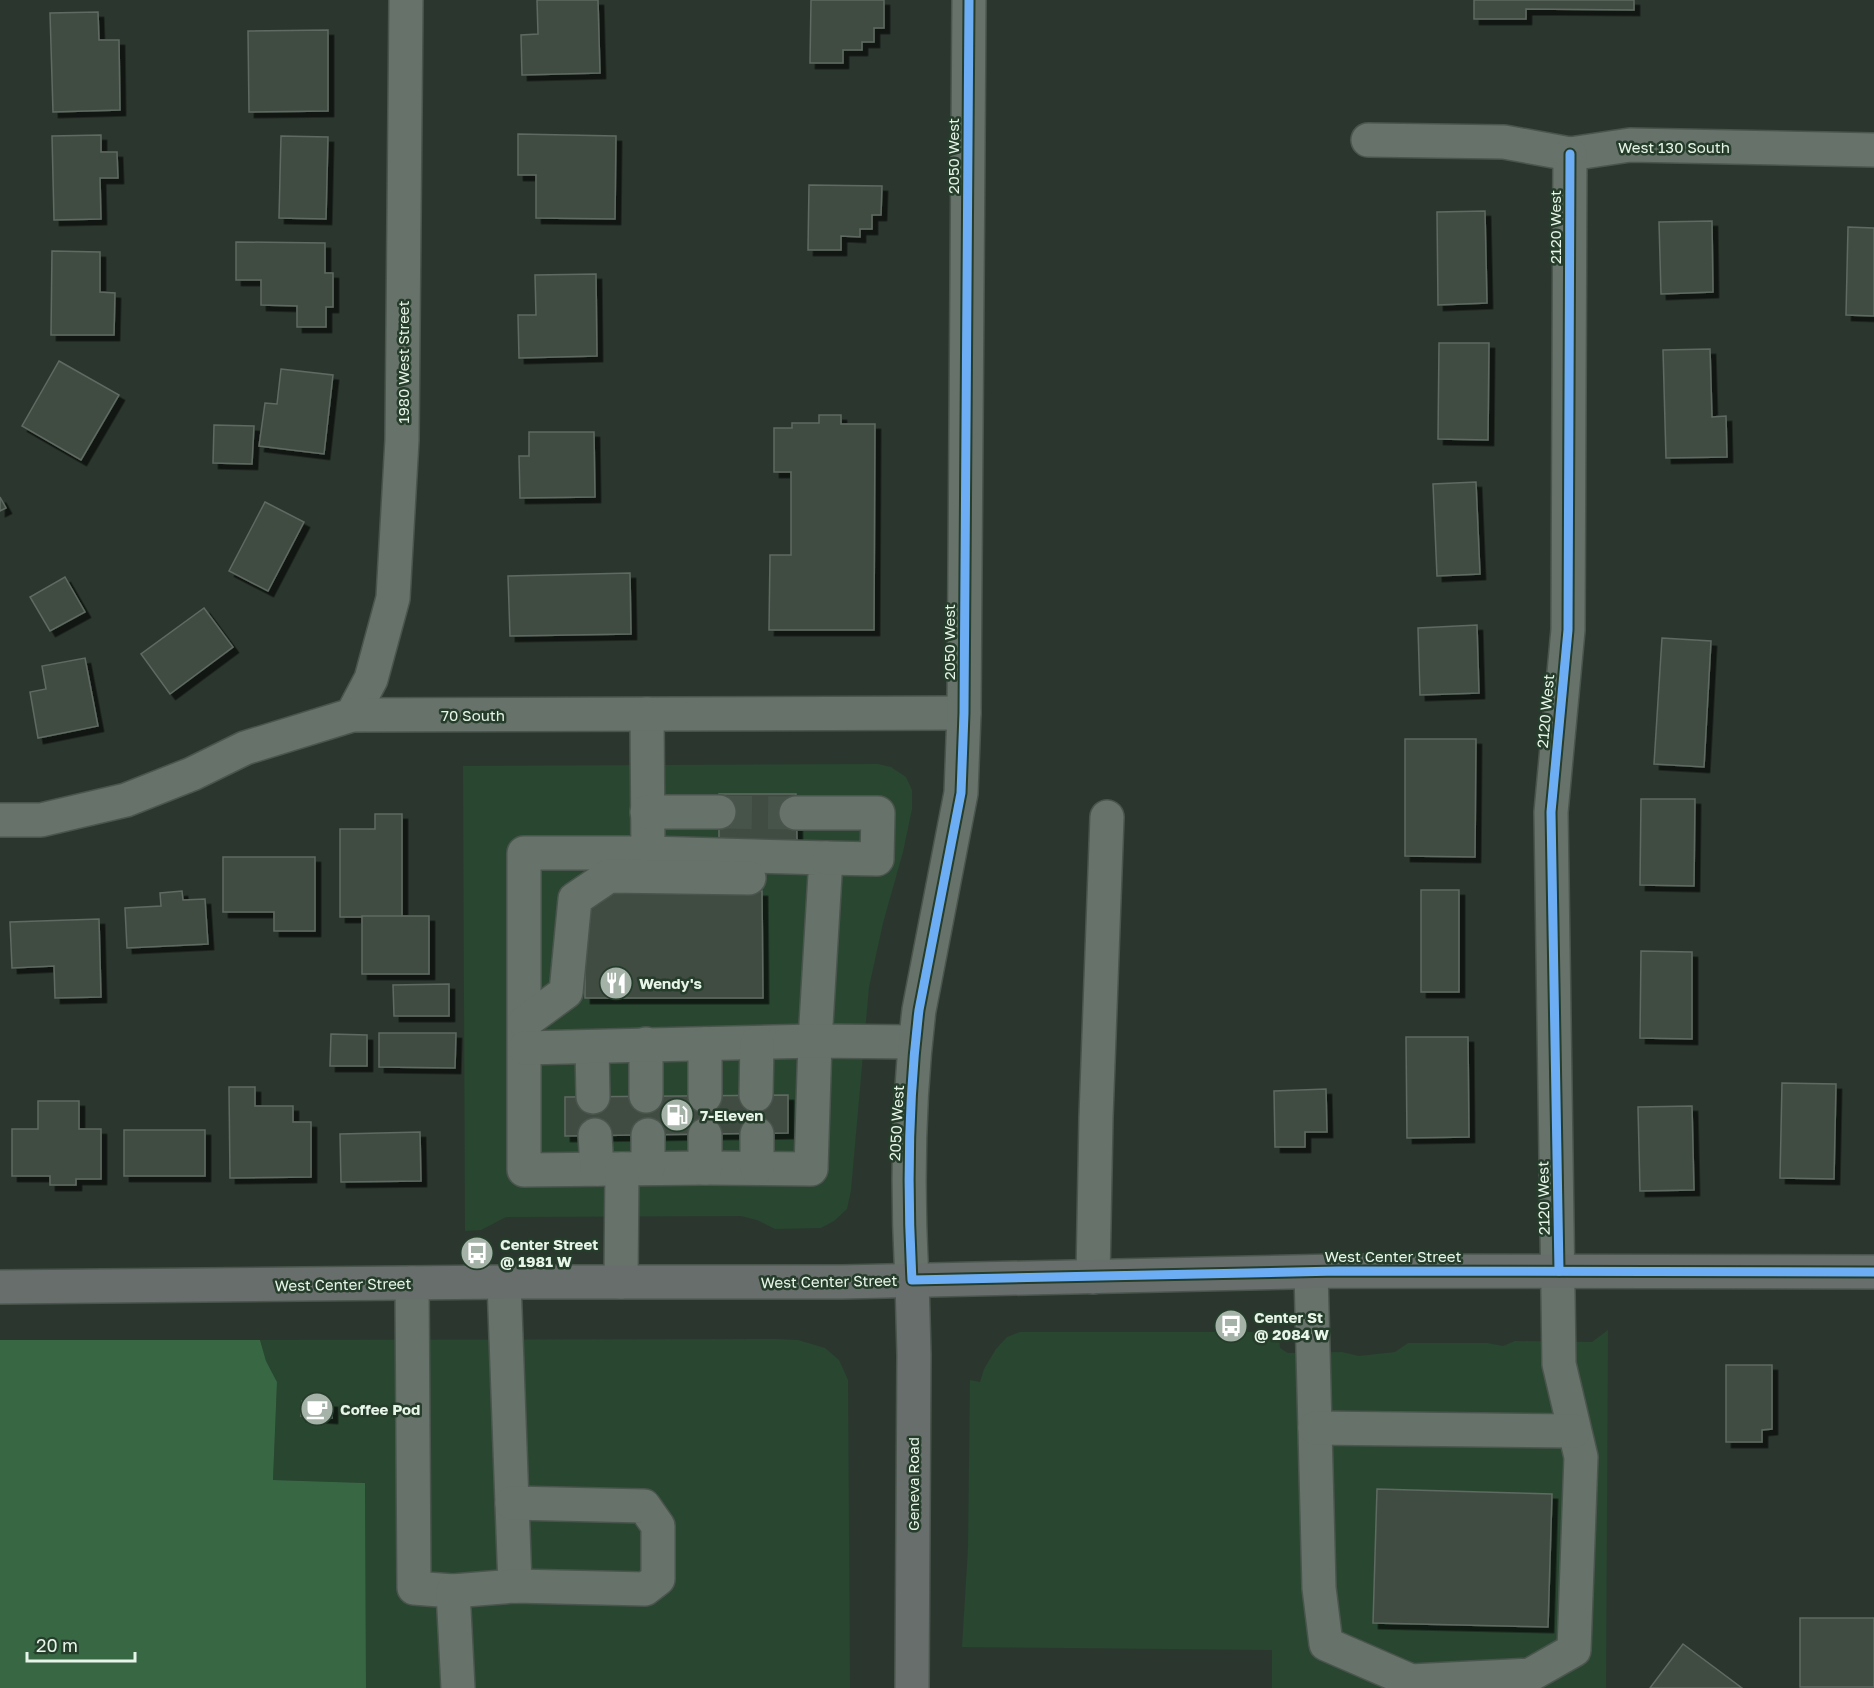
<svg xmlns="http://www.w3.org/2000/svg" width="1874" height="1688" font-family="'Golos Text',sans-serif">
  <defs>
    <filter id="shadow"><feDropShadow dx="5.5" dy="5.5" stdDeviation="0" flood-color="#0009"/></filter>
  </defs>
  <rect width="100%" height="100%" fill="#2b372e"/>
  <g fill="#294630">
    <path d="M878,764L891,767L906,777L912,790V809L903,852L883,923L869,987L851,1190L847,1209L834,1221L821,1228L775,1229L757,1220L741,1216L506,1217L481,1230L465,1231L463,766Z"/>
    <path d="M1608,1330L1606,1688H1272V1650L962,1647L968,1548L970,1380L980,1382L984,1369L996,1349L1007,1337L1020,1332H1276L1279,1336L1280,1348L1288,1353L1342,1352L1359,1356L1395,1352L1408,1343H1487L1503,1346L1515,1341L1592,1342Z"/>
    <path d="M777,1339L798,1340L825,1348L839,1360L848,1380L850,1688H366L365,1483L273,1480L277,1382L266,1361L260,1340Z"/>
  </g>
  <path fill="#386744" d="M0,1340H260L266,1361L277,1382L273,1480L365,1483L366,1688H0Z"/>
  <g fill="#414c43" stroke="#5f6a62" stroke-width="1.5" filter="url(#shadow)">
    <path d="M537,0H598L600,73L522,75L521,35L538,34Z"/>
    <path d="M811,0H884V28H874V42H862V50H843V63H810Z"/>
    <path d="M1474,0H1634V10L1526,9V19H1474Z"/>
    <path d="M98,12L99,40H119L120,110L53,112L50,13Z"/>
    <path d="M328,30V111L249,112L248,31Z"/>
    <path d="M518,134L616,136L615,219L536,218V175H518Z"/>
    <path d="M101,135V152H117L118,178H100L101,219L54,220L52,136Z"/>
    <path d="M281,136L328,137L326,219L279,218Z"/>
    <path d="M809,185L882,186L881,215H872V229H860V237L841,236V250H808Z"/>
    <path d="M1485,211L1487,303L1438,305L1437,212Z"/>
    <path d="M1712,221L1713,292L1661,294L1659,222Z"/>
    <path d="M1848,227L1874,228V316L1846,315Z"/>
    <path d="M236,242L325,243V273H333V307H326V327H297V306L261,305V280H236Z"/>
    <path d="M52,251L100,252V292L115,293L114,335H51Z"/>
    <path d="M596,274L597,356L519,358L518,315H536L535,275Z"/>
    <path d="M1439,343H1489L1488,440L1438,439Z"/>
    <path d="M1710,349L1712,417L1726,416L1727,457L1666,458L1663,350Z"/>
    <path d="M59,361L119,395L81,460L22,426Z"/>
    <path d="M281,369L333,375L324,454L259,446L265,403L277,404Z"/>
    <path d="M819,415H841V424H875L874,630H769L770,555H791V472H774V428H792V423H819Z"/>
    <path d="M214,425L254,426L252,464L213,463Z"/>
    <path d="M529,432H594L595,497L520,498L519,456H529Z"/>
    <path d="M1476,482L1480,574L1437,576L1433,484Z"/>
    <path d="M0,497L6,508L0,511Z"/>
    <path d="M265,502L304,522L268,591L229,571Z"/>
    <path d="M630,573L631,634L510,636L508,576Z"/>
    <path d="M65,577L85,612L50,631L30,597Z"/>
    <path d="M204,608L233,647L170,694L141,654Z"/>
    <path d="M1477,625L1479,693L1420,695L1418,628Z"/>
    <path d="M1662,638L1711,641L1704,767L1654,764Z"/>
    <path d="M85,658L98,726L38,738L30,692L46,689L42,666Z"/>
    <path d="M1405,739H1476L1475,857L1405,856Z"/>
    <path d="M719,794H796L797,840L719,841Z"/>
    <path d="M1641,799H1695L1694,886L1640,885Z"/>
    <path d="M375,814H402V917H340V829H375Z"/>
    <path d="M223,857H315V931H274V912H223Z"/>
    <rect x="1421" y="890" width="38" height="102"/>
    <path d="M182,891L183,900L205,899L208,944L127,948L125,908L161,906L160,893Z"/>
    <path d="M598,891H762L763,998H585V907Z"/>
    <rect x="362" y="916" width="67" height="58"/>
    <path d="M99,919L101,997L55,998L54,966L12,968L10,922Z"/>
    <path d="M1641,951L1692,952V1039L1640,1038Z"/>
    <path d="M449,984V1016H394L393,985Z"/>
    <path d="M379,1033H456L455,1068L379,1067Z"/>
    <path d="M331,1034L367,1035V1066H330Z"/>
    <path d="M1406,1037H1468L1469,1137L1407,1138Z"/>
    <path d="M1782,1083L1836,1084L1834,1179L1780,1178Z"/>
    <path d="M229,1087H255V1106H293V1122H311V1177L230,1178Z"/>
    <path d="M1326,1089L1327,1132H1305V1147H1275L1274,1091Z"/>
    <path d="M788,1095V1133L565,1136V1097Z"/>
    <path d="M38,1101H79V1129H101V1179H76V1185H50V1176H12V1129H38Z"/>
    <path d="M1692,1106L1694,1190L1640,1191L1638,1107Z"/>
    <rect x="124" y="1130" width="81" height="46"/>
    <path d="M420,1132L421,1181L341,1182L340,1134Z"/>
    <path d="M1726,1365H1772V1429L1762,1430V1442H1726Z"/>
    <path d="M302,1401L332,1402V1418L301,1416Z"/>
    <path d="M1377,1489L1552,1494L1548,1627L1373,1623Z"/>
    <rect x="1800" y="1618" width="74" height="69"/>
    <path d="M1683,1644L1742,1688H1650Z"/>
  </g>
  <g fill="none" stroke-linecap="round" stroke-linejoin="round">
    <path stroke="#47544a" stroke-width="33" stroke-dasharray="33 16" stroke-linecap="butt" d="M719,812L796,813"/>
    <g stroke="#4a554d" stroke-width="36">
      <g id="minor">
        <path d="M1368,140L1504,142L1570,154L1630,145L1874,150"/>
        <path d="M647,714L648,853H524V1170L705,1168L811,1169L815,1041L826,858L648,853"/>
        <path d="M352,715L371,679L393,598L402,440L406,0"/>
        <path d="M647,812H719"/>
        <path d="M796,813H878L877,859L826,858"/>
        <path d="M0,820H41L126,800L192,774L245,748L352,715L964,713"/>
        <path d="M525,1022L566,992L575,899L609,876L749,878"/>
        <path d="M646,1044V1096"/>
        <path d="M592,1047L593,1097"/>
        <path d="M525,1048L815,1041L915,1042"/>
        <path d="M756,1095L757,1043"/>
        <path d="M705,1096V1044"/>
        <path d="M757,1134V1168"/>
        <path d="M595,1135L597,1169"/>
        <path d="M648,1135V1168"/>
        <path d="M705,1135V1168"/>
        <path d="M1311,1272L1319,1588L1326,1644L1411,1681L1530,1675L1574,1650L1581,1457L1559,1364L1551,812L1568,630L1570,154"/>
        <path d="M1093,1277L1096,1117L1107,817"/>
        <path d="M912,1280C907,1191 908,1099 919,1010L961,793L964,713L969,0"/>
        <path d="M504,1282L515,1586"/>
        <path d="M621,1282L622,1169"/>
        <path d="M412,1283L414,1588L453,1591"/>
        <path d="M1315,1428L1574,1431"/>
        <path d="M458,1688L453,1591L515,1586L645,1589L658,1579V1526L644,1506L512,1503"/>
      </g>
    </g>
    <g stroke="#4a554d" stroke-width="36">
      <g id="major">
        <path d="M0,1287L504,1282H842L1338,1271L1874,1272"/>
        <path d="M912,1688L914,1355L912,1280"/>
      </g>
    </g>
    <use href="#minor" stroke="#67726a" stroke-width="33"/>
    <use href="#major" stroke="#686e6c" stroke-width="33"/>
    <g stroke="#253d2a" stroke-width="13">
      <g id="cycleway">
        <path d="M969,0L964,713L961,793L919,1010C908,1099 907,1191 912,1280L1338,1271L1874,1272"/>
        <path d="M1559,1271L1551,812L1568,630L1570,154"/>
      </g>
    </g>
    <use href="#cycleway" stroke="#6dadf4" stroke-width="9"/>
  </g>
  <defs>
    <g id="restaurant-disc" transform="scale(1.725)"><circle r="9.5" fill="#a5b2a8" stroke="#253d2a"/><path d="M-5-6h1v4h1v-4h1v4h1v-4h1v5L-1.5 .5V6h-2V.5L-5-1ZM5-6V6H3V1.5H1.5Q1.5-4 5-6Z" fill="#fff"/></g>
    <g id="fuel-disc" transform="scale(1.725)"><circle r="9.5" fill="#a5b2a8" stroke="#253d2a"/><path d="M-5.5-6h7V0h2V4h1.3V-2.5L3-4.5l.8-.8L6-3V5H2.5V1h-1V6h-7ZM-4.2-4.7v3.2H.2V-4.7Z" fill="#fff"/></g>
    <g id="bus-disc" transform="scale(1.725)"><circle r="9.5" fill="#a5b2a8" stroke="#253d2a"/><path d="M-5-6H5V4H4V6H2V4H-2V6H-4V4H-5ZM-3.5-4V0h7V-4ZM-3.5 1.2v1.5H-2V1.2ZM2 1.2v1.5H3.5V1.2Z" fill="#fff"/></g>
    <g id="cafe-disc" transform="scale(1.725)"><circle r="9.5" fill="#a5b2a8" stroke="#253d2a"/><path d="M-5.5-4.5H6V0H3Q3 3.5 0 3.5H-2.5Q-5.5 3.5-5.5 0ZM3-3.2v2h1.7v-2ZM-6 4.5H4V6H-6Z" fill="#fff"/></g>
  </defs>
  <g fill-rule="evenodd">
    <use href="#restaurant-disc" x="616" y="983"/>
    <use href="#fuel-disc" x="677" y="1115"/>
    <use href="#bus-disc" x="477" y="1253"/>
    <use href="#bus-disc" x="1231" y="1326"/>
    <use href="#cafe-disc" x="317" y="1409"/>
  </g>
  <g text-anchor="middle" dominant-baseline="central" stroke-width="5" stroke-linejoin="round" paint-order="stroke">
    <g font-size="15" fill="#e7f5e9" stroke="#253d2a">
      <text x="1674" y="147">West 130 South</text>
      <text transform="translate(953 156) rotate(-90)">2050 West</text>
      <text transform="translate(1555 227) rotate(-90)">2120 West</text>
      <text transform="translate(403 362) rotate(-90)">1980 West Street</text>
      <text transform="translate(949 642) rotate(-90)">2050 West</text>
      <text transform="translate(1545 711) rotate(-85)">2120 West</text>
      <text x="473" y="715">70 South</text>
      <text transform="translate(896 1123) rotate(-87)">2050 West</text>
      <text transform="translate(1543 1198) rotate(-91)">2120 West</text>
      <text x="1393" y="1256">West Center Street</text>
      <text transform="translate(829 1281) rotate(-1)">West Center Street</text>
      <text transform="translate(343 1284) rotate(-1)">West Center Street</text>
      <text transform="translate(913 1484) rotate(-90)">Geneva Road</text>
    </g>
    <g font-size="15" font-weight="bold" fill="#e7f5e9" stroke="#253d2a" text-anchor="start">
      <text x="639" y="983">Wendy's</text>
      <text x="700" y="1115">7-Eleven</text>
      <text x="500" y="1244">Center Street<tspan x="500" dy="17">@ 1981 W</tspan></text>
      <text x="1254" y="1317">Center St<tspan x="1254" dy="17">@ 2084 W</tspan></text>
      <text x="340" y="1409">Coffee Pod</text>
    </g>
  </g>
  <path d="M27 1652v9h108v-9" fill="none" stroke="#e7f5e9" stroke-width="3"/>
  <text x="36" y="1652" font-size="18" fill="#e7f5e9" stroke="#253d2a" stroke-width="4.5" paint-order="stroke">20 m</text>
</svg>
